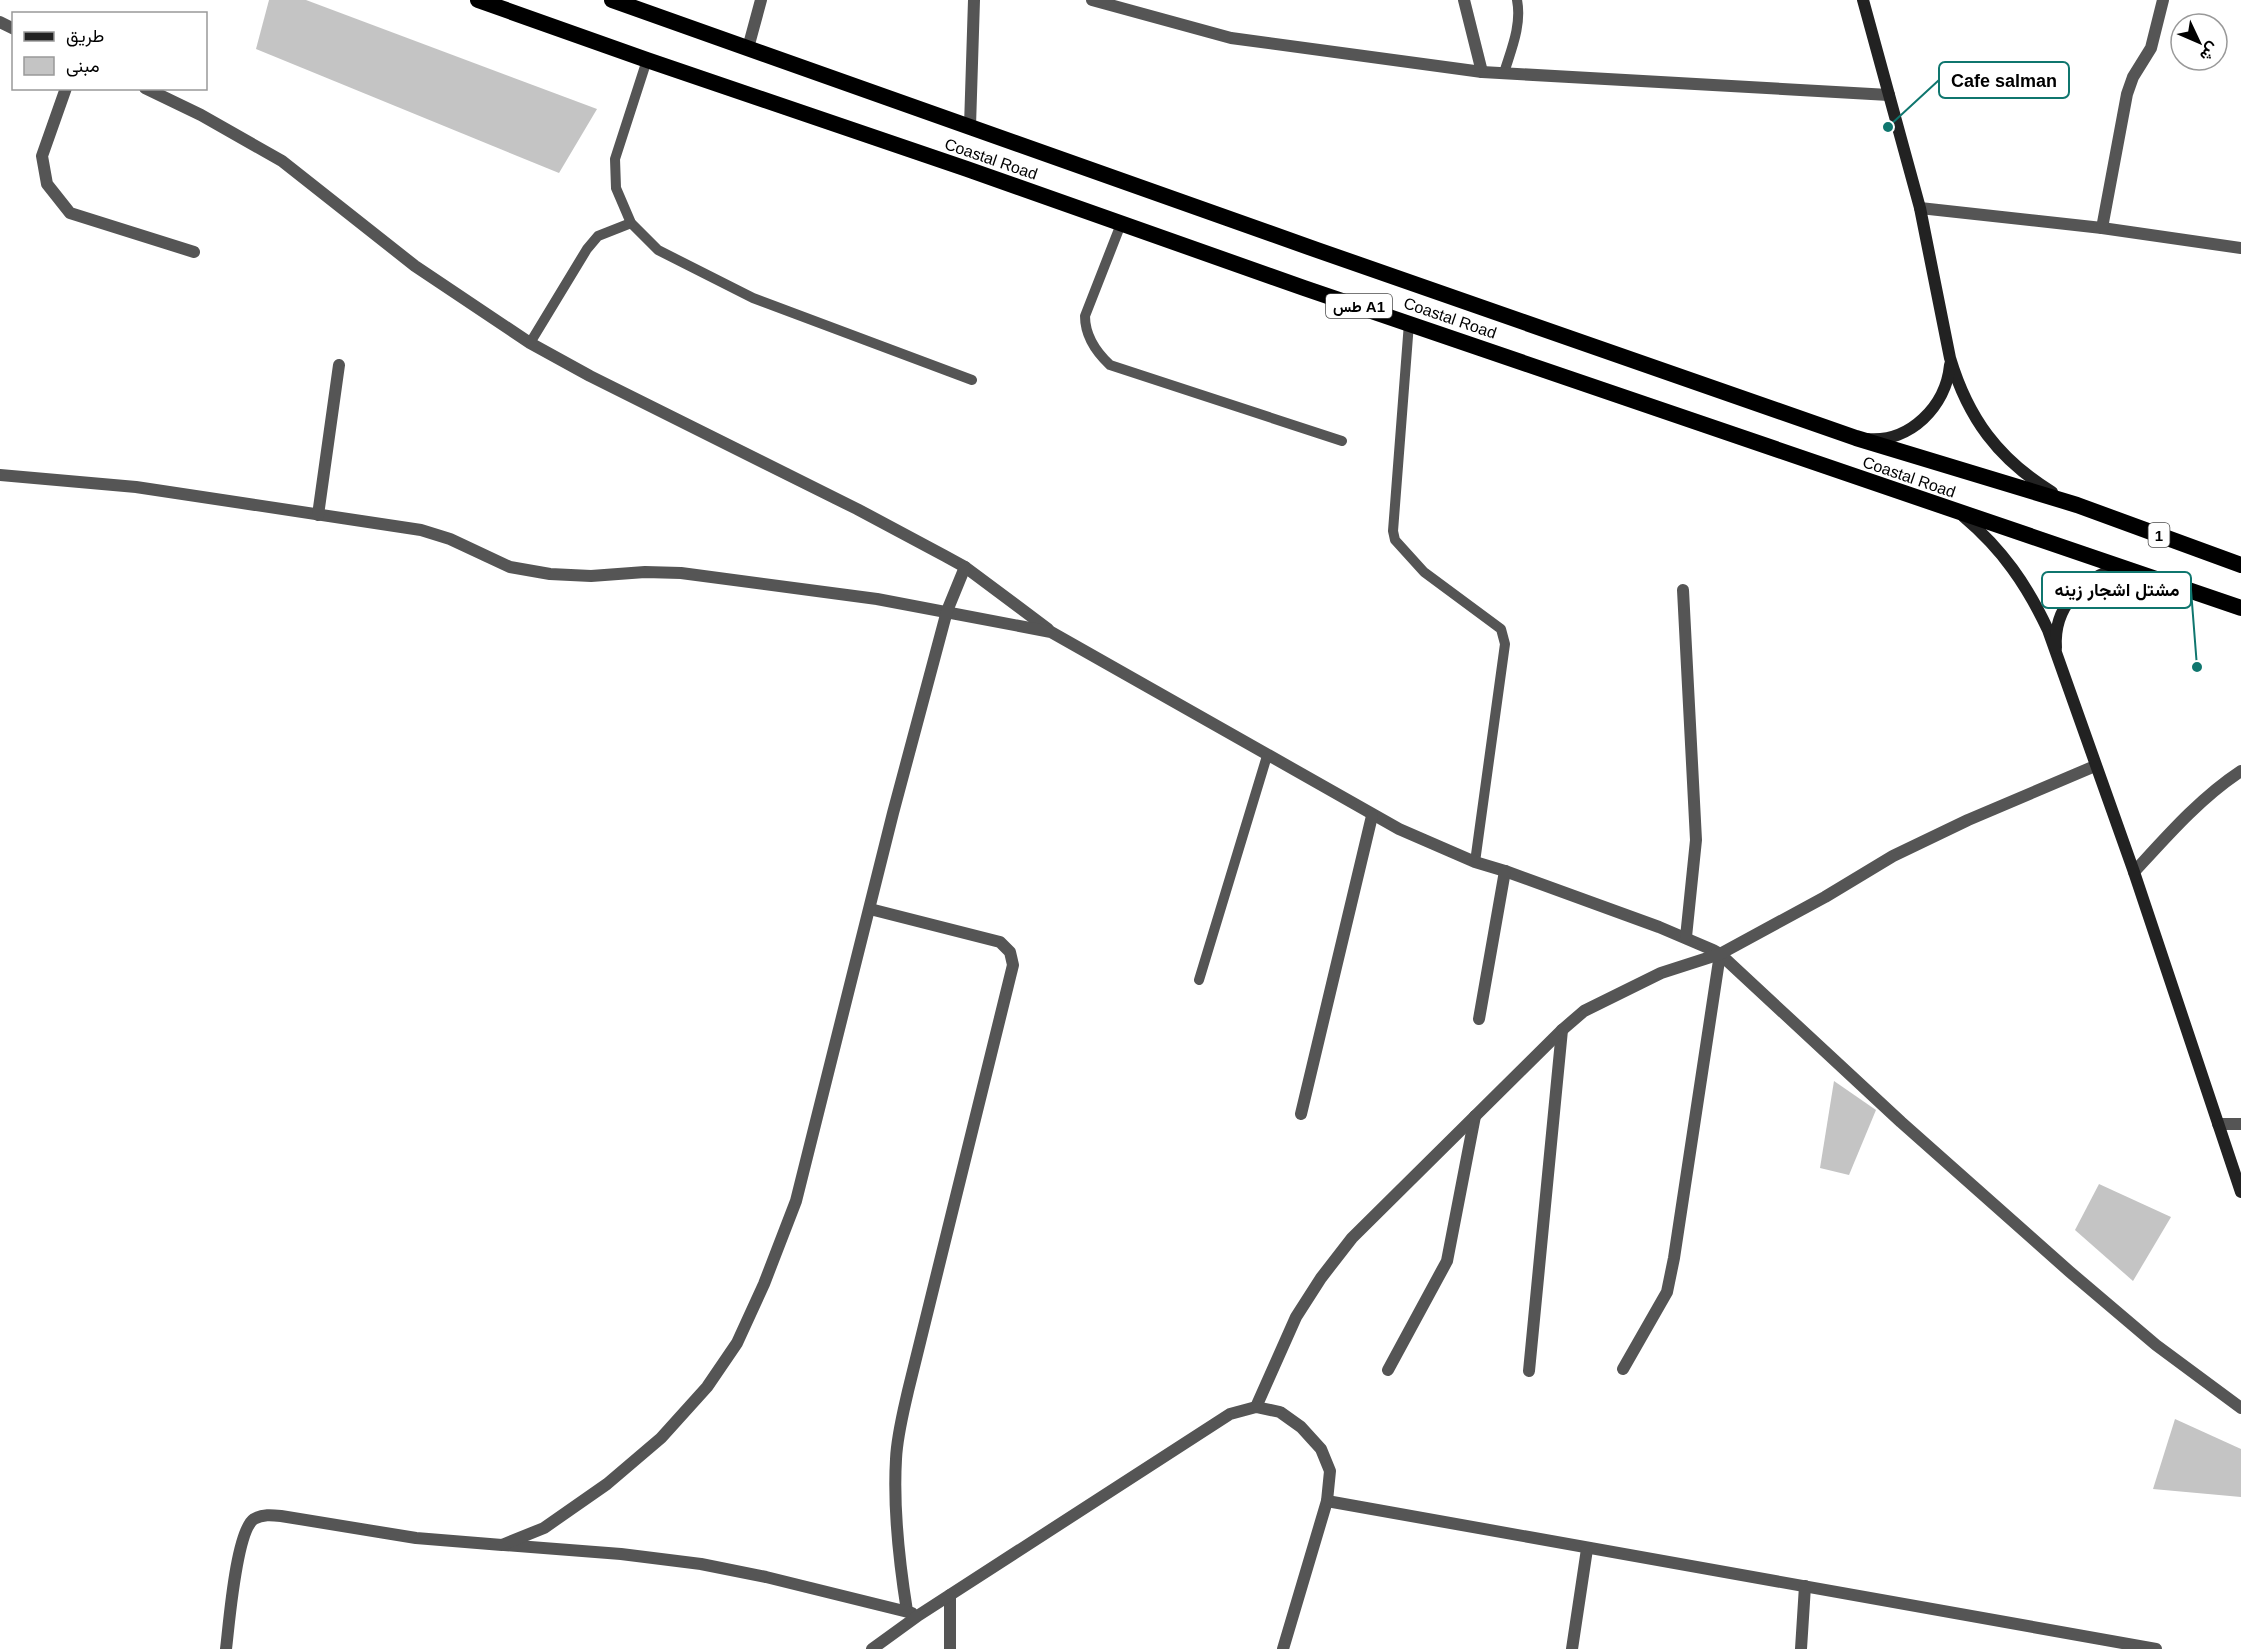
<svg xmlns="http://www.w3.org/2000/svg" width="2241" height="1649" font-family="Helvetica,Vazirmatn,sans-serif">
  <rect width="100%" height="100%" fill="#fff"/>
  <g fill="#c4c4c4">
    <path d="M269,0H306L597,109L559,173L256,49Z"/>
    <path d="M1834,1081L1876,1110L1849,1175L1820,1168Z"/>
    <path d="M2099,1184L2171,1217L2133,1281L2075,1230Z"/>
    <path d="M2175,1419L2241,1449V1497L2153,1489Z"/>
  </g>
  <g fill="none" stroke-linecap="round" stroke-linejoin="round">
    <g stroke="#555" stroke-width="10">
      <path d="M647,60L615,159L616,188L631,223L658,250L753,298L972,380"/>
      <path d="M1504,73C1511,50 1522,25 1517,0"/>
      <path d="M1121,224L1085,316C1085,336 1095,351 1110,365L1342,441"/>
      <path d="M1409,323L1393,531L1395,540L1424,572L1501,629L1505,644L1475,862"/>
      <path d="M530,343L587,249L598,236L631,223"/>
      <path d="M1199,980L1267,756"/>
    </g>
    <g stroke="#555" stroke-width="12">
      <path d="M1092,0L1231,38L1482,72L1889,95"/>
      <path d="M1464,0L1482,72"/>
      <path d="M0,22L14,29"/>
      <path d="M748,48L761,0"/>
      <path d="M66,88L42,156L47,184L70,213L194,252"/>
      <path d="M145,88L201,115L282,161L415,266L530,343L590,376L857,509L945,556L965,567L1048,629"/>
      <path d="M970,126L974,0"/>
      <path d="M1920,208L2102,228L2241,248"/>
      <path d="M2102,228L2127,94L2133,77L2151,48L2163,0"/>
      <path d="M0,475L136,487L421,530L450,539L510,567L550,574L591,576L645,572L681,573L877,599L1051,632L1399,829L1475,862L1505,871L1659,927L1713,950L1720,954L1901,1122L2070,1272L2156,1345L2241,1408"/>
      <path d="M318,515L339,365"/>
      <path d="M1683,590L1696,840L1686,937"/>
      <path d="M2134,872C2167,836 2200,798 2241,771"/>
      <path d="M870,909L1000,942L1010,952L1013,965L908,1391C903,1413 897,1436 896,1459C893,1510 899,1561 907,1611"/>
      <path d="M1479,1019L1505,871"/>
      <path d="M1301,1114L1372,816"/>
      <path d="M2218,1124H2241"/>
      <path d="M1623,1369L1667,1292L1674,1258L1720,954"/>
      <path d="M1388,1370L1447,1261L1475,1116"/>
      <path d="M1529,1371L1562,1030"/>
      <path d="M1256,1407L1296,1317L1321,1278L1352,1238L1562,1030L1584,1011L1661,973L1720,954L1825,897L1893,856L1968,820L2095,766"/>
      <path d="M1327,1501L2156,1649"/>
      <path d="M504,1545L621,1554L701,1564L766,1577L912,1613"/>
      <path d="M950,1595V1649"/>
      <path d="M226,1649C229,1625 236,1531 254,1519C262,1514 272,1515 281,1516L416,1538L502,1545L544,1528L607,1484L661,1438L707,1387L737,1343L764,1284L796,1201L893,813L947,611L965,567"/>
      <path d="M872,1649L919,1615L1230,1414L1256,1407L1280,1412L1301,1427L1321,1449L1330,1471L1327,1501L1283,1649"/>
      <path d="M1572,1649L1587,1549"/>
      <path d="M1801,1649L1805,1586"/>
    </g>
    <g stroke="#222" stroke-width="12">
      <path d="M1863,0L1920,208L1950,358C1968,418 1998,459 2052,492"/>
      <path d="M1867,439C1910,443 1946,406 1950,365"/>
      <path d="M1964,517C2002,549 2027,585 2048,630L2134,872L2241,1192"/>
      <path d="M2056,648C2053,607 2082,578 2119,568"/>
    </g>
    <g stroke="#000" stroke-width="16">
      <path d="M478,0L647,60L967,169L1304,288L2241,608"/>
      <path d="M612,0L1317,250L1856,438L2077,505L2241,565"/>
    </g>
  </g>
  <g text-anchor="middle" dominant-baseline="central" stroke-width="4.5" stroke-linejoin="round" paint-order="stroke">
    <g fill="#fff" stroke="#4c4c4c" stroke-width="1.5">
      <rect x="1326" y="294" width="66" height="24" rx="4.5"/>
      <rect x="2148.5" y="523" width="21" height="24" rx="4.5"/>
    </g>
    <g font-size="15" font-weight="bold" fill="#000">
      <text x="1359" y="306">طس A1</text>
      <text x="2159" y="535">1</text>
    </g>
    <g font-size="16" fill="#000" stroke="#fff">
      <text transform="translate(991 159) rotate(19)">Coastal Road</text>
      <text transform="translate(1450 318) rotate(19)">Coastal Road</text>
      <text transform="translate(1909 477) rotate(19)">Coastal Road</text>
    </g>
  </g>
  <path fill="none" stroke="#0f766e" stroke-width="2" d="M1888 127L1939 80M2197 667L2191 590"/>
  <g fill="#0f766e" stroke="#fff" stroke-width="2">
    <circle cx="1888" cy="127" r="6"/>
    <circle cx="2197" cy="667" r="6"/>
  </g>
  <g fill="#fff" stroke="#0f766e" stroke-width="2">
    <rect x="1939" y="62" width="130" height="36" rx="6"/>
    <rect x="2042" y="572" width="149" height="36" rx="6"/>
  </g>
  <g font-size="18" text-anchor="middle" font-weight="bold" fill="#000">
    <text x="2004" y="87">Cafe salman</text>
    <text x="2117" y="596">مشتل اشجار زينه</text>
  </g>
  <rect x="12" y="12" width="195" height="78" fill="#ffffff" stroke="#999999" stroke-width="1.5"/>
  <rect x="24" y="32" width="30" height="9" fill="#222222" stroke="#999999" stroke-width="1.5"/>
  <text x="66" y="42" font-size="18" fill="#000000">طريق</text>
  <rect x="24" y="57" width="30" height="18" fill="#c4c4c4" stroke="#999999" stroke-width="1.5"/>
  <text x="66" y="72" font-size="18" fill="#000000">مبنى</text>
  <g transform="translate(2199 42) rotate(134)"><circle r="28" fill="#ffffff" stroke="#999999" stroke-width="1.5"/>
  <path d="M0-4.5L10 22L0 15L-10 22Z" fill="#000000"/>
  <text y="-9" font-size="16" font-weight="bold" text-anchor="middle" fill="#000000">ش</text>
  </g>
</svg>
